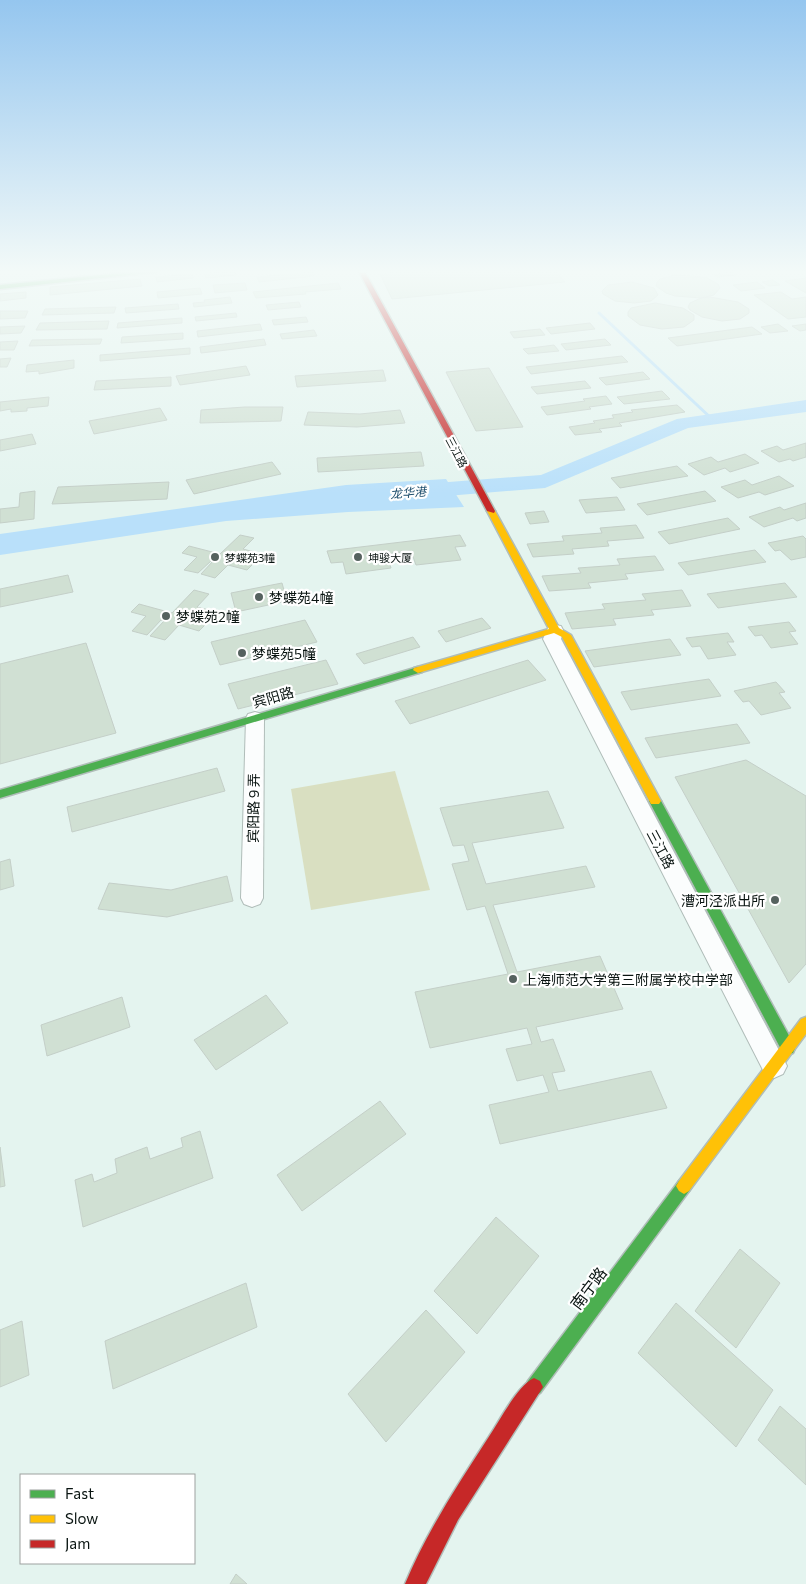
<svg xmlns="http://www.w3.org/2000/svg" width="806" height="1584" font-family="Commissioner,'Noto Sans SC',sans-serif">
  <rect width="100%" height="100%" fill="#e4f4ef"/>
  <path fill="#d9dfc1" d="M395,771L430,890L311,910L291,789Z"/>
  <path fill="#b9e0fa" d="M446,479L464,507L348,512L226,521L0,555V534L346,485Z"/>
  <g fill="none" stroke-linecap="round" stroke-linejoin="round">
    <path stroke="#b9e0fa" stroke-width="3" d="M599,313L712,419"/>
    <path fill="#b9e0fa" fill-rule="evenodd" d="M806,400V412L688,428L545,488L410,499L402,497L399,492L402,487L410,485L541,475L677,419Z"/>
  </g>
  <g fill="#d0e0d3" stroke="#c4cfc8">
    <path d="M235,272L236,275L206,278L205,273Z"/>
    <path d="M312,272L314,276L259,282L257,277Z"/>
    <path d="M396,272H556L565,282L392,299L380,274Z"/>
    <path d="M733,272L736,275L717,277L713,274Z"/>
    <path d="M192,274L193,278L157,282L156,277Z"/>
    <path d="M675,275L705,277L718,284L720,288L714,295L701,298L675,296L666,293L656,286L657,282L660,279Z"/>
    <path d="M806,278V293L785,281Z"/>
    <path d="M140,279L142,286L50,295V287Z"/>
    <path d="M773,280L780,285L769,286L762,282Z"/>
    <path d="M632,282L654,288L658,295L651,301L634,303L615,301L603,294L602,291L608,285Z"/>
    <path d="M757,282L765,288L741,291L733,285Z"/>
    <path d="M245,283L247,290L215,293L213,285Z"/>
    <path d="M338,283L341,289L305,292L306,294L256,298L253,292Z"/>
    <path d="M200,288L202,294L158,298L157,292Z"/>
    <path d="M26,292V298L0,301V294Z"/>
    <path d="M781,292L792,299L806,297V317L788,319L754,295Z"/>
    <path d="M230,297L232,303L194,307L193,303L205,302L204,300Z"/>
    <path d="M710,297L738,302L749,309V313L740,319L722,321L702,317L690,310L688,307L690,303L701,298Z"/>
    <path d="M299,302L301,307L268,310L266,305Z"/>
    <path d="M655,303L683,308L694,315V320L684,327L662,329L640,325L628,316V312L631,308Z"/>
    <path d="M178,304L179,309L126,313L125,308Z"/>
    <path d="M116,307L114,313L42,315L45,309Z"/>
    <path d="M0,311H28L25,318L0,319Z"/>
    <path d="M236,313L237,317L196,321L195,317Z"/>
    <path d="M306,317L308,322L274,325L272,320Z"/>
    <path d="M182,318V323L117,328L118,323Z"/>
    <path d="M109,321L107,329L36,330L40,323Z"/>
    <path d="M590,323L595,329L551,334L546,328Z"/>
    <path d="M260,324L262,330L224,334L198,337L197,331Z"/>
    <path d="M778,324L788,331L770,333L761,327Z"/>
    <path d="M806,324V330L800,331L792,326Z"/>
    <path d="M25,326L21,333L0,334V327Z"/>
    <path d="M752,327L762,334L677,346L668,338Z"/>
    <path d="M540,329L545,335L514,338L510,332Z"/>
    <path d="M314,330L317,336L282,339L280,334Z"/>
    <path d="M183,333V339L121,343L122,337Z"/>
    <path d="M102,339L100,344L29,346L32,340Z"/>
    <path d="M264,339L266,345L227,350L201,353L200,347Z"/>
    <path d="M605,339L611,345L566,350L561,344Z"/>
    <path d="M18,341L14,350H0V342Z"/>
    <path d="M554,345L559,351L528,354L523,349Z"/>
    <path d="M190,348V354L100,361V355Z"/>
    <path d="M622,356L628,362L531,374L526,367Z"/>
    <path d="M11,358L7,367H0V359Z"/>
    <path d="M74,360V368L39,374V371L26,372L27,365Z"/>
    <path d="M246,366L250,375L180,385L176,376Z"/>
    <path d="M489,368L523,427L476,431L446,372Z"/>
    <path d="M383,370L386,381L297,387L295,376Z"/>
    <path d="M643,372L650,379L606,385L599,378Z"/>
    <path d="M171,377V386L94,390L96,381Z"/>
    <path d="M585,381L591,388L537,394L531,387Z"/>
    <path d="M662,391L670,399L624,404L617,397Z"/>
    <path d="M606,396L612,404L589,407L591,409L547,415L541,407L585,401L583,399Z"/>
    <path d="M49,397L48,406L27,408V411L11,412V409L0,411V402Z"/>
    <path d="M677,405L685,412L619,423L622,426L599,429L602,432L575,435L569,427L595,423L593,421L614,418L612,415L633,412L631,410Z"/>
    <path d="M245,407H283L281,421L200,423L201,410Z"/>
    <path d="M160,408L167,420L94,434L89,421Z"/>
    <path d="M400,410L405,423L357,427L304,425L308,412L360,414Z"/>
    <path d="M32,434L36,444L0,451V440Z"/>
    <path d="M806,443V457L793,461L790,459L779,462L761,451L777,446L783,450Z"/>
    <path d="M421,452L424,466L318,472L317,458Z"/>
    <path d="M745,454L759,463L730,472L725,468L704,475L688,464L711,457L718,462Z"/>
    <path d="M272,462L281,474L194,494L186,480Z"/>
    <path d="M677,466L688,476L620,488L611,478Z"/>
    <path d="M779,476L794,486L765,495L759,492L738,498L721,487L745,480L752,485Z"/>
    <path d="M169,482L167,499L52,504L58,487Z"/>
    <path d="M35,491L34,519L0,523V509L19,507L20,493Z"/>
    <path d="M705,491L716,501L647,515L637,504Z"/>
    <path d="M617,497L625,510L586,513L579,500Z"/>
    <path d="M806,503V518L797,521L793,518L764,527L749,517L780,507L784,510Z"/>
    <path d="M544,511L549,522L530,524L525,513Z"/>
    <path d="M728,518L740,529L669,544L658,532Z"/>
    <path d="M636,525L644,538L607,541L609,546L572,549L574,554L533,557L527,544L564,541L562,536L602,533L600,528Z"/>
    <path d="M240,535L254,538L243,549L262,554L256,561L236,556L235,558L254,563L247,570L228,565L215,578L201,574L213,561H211L198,573L184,570L197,557L182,553L189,546L220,554Z"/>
    <path d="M460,535L466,546L455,547L461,560L416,565L411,551L386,554L391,568L346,574L343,562L331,563L327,551Z"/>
    <path d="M803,536L806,539V557L791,560L780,550L775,551L768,543Z"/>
    <path d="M755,550L766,562L688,575L678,563Z"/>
    <path d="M655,556L664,570L625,574L628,579L588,583L591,588L549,591L542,576L581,573L578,568L620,565L617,559Z"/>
    <path d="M68,575L73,592L0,607V589Z"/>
    <path d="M282,583L287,601L236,612L231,593Z"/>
    <path d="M785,583L797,597L718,608L707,594Z"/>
    <path d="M194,590L209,594L197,607L217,612L210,620L189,615L187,617L207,623L199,631L179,625L165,640L150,636L164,621L161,620L147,635L132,631L146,616L131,612L139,604L172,613Z"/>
    <path d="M682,590L691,606L651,610L654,615L613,619L616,625L572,629L565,613L605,609L602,604L646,600L642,594Z"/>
    <path d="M482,618L491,628L446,642L438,631Z"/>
    <path d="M305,620L317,642L220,665L211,642Z"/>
    <path d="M789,622L796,631L789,632L798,644L771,648L762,635L755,636L748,627Z"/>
    <path d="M728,633L734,642H727L736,655L708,659L700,646L692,647L686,638Z"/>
    <path d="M413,637L420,647L364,664L356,654Z"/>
    <path d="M670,639L681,655L594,667L585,651Z"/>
    <path d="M86,643L116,733L0,764V664Z"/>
    <path d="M326,660L338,684L238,709L228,684Z"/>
    <path d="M528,660L546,680L410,724L395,701Z"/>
    <path d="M709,679L721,696L631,710L621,692Z"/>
    <path d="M776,682L785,692L779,693L791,708L761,715L749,701L743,702L734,691Z"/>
    <path d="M737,724L750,743L656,758L645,738Z"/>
    <path d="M746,760L806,796V964L789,983L675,777Z"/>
    <path d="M217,768L225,791L72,832L67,807Z"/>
    <path d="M548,791L564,828L472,843L486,884L586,866L595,887L493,905L517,972L600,956L623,1009L536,1027L541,1042L553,1039L565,1071L552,1073L558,1091L651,1071L667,1108L500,1144L489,1105L549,1092L543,1075L517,1081L506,1049L532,1044L527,1028L430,1048L415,992L508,974L485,906L467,910L452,864L469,861L464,845L453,846L440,808Z"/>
    <path d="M10,859L14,886L0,890V862Z"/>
    <path d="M227,876L233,901L167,917L98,909L109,883L171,890Z"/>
    <path d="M266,995L288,1023L216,1070L194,1040Z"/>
    <path d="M122,997L130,1027L47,1056L41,1025Z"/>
    <path d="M380,1101L406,1134L302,1211L277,1175Z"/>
    <path d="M200,1131L213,1178L83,1227L75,1180L92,1174L94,1182L117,1173L115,1159L147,1147L150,1159L183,1147L181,1138Z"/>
    <path d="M0,1147L5,1186L0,1187Z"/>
    <path d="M496,1217L539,1256L477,1334L434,1291Z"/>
    <path d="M740,1249L780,1283L736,1348L695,1311Z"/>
    <path d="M246,1283L257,1327L113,1389L105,1341Z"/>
    <path d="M676,1303L773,1390L736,1447L638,1353Z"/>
    <path d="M426,1310L465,1352L386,1442L348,1394Z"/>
    <path d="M22,1321L29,1375L0,1387V1330Z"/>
    <path d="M780,1406L806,1429V1485L758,1440Z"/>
    <path d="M236,1574L247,1584H230Z"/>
  </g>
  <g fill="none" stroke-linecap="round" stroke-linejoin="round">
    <g stroke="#b0bdb9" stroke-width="2">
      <g id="street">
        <path d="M555,625L561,626L563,630L561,639L783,1058L787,1066L783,1074L774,1078L765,1074L543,639L549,626Z"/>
        <path d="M255,712L262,714L264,718L263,898L260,904L252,907L244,904L241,898L246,718L248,714Z"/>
      </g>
    </g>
    <g stroke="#b0bdb9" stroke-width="3">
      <g id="fast">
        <path d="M131,272H156L0,289V285Z"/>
        <path d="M418,667L423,670L422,672L0,798V790Z"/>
        <path d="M655,797L661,801L793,1043L795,1048L793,1053L788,1054L783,1053L649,801Z"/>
        <path d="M684,1178L689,1181L692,1186L689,1191L540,1393L534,1396L528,1393L525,1387L528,1381L679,1181Z"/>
      </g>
    </g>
    <g stroke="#b0bdb9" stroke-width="3">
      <g id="slow">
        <path d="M488,509L495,511L559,628L571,635L661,801L659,804H651L562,637L554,633L418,673L413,670L414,668L549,629L487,511Z"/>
        <path d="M806,1017V1034L689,1191L684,1194L679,1191L676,1186L679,1181L801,1019Z"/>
      </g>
    </g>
    <g stroke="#b0bdb9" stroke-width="3">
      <g id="jam">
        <path d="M359,272H365L495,511L494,513L487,511Z"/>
        <path d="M534,1378L540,1381L543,1387L458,1520L426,1584H405C427,1531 459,1483 490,1435C500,1420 518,1385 534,1378Z"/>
      </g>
    </g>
    <use href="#street" fill="#fbfdfd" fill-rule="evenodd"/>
    <use href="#fast" fill="#4caf50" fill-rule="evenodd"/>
    <use href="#slow" fill="#ffc107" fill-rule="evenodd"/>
    <use href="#jam" fill="#c62828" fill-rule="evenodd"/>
  </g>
  <linearGradient id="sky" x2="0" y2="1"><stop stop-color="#95c6ef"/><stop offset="0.55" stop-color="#f3faf8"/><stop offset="1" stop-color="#f3faf8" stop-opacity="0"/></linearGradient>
  <rect width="806" height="494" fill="url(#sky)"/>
  <g fill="#56625f" stroke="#fff" stroke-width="2">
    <circle cx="215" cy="557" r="5"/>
    <circle cx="358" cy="557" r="5"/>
    <circle cx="259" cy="597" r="5"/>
    <circle cx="166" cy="616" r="5"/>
    <circle cx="242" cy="653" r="5"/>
    <circle cx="775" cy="900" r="5"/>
    <circle cx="513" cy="979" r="5"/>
  </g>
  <g text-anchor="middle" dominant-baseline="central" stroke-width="4.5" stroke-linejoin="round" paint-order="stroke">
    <g font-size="11" fill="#091411" stroke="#fff">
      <text transform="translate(457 452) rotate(62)">三江路</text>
    </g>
    <g font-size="11" fill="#091411" stroke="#fff" text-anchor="start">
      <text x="225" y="557">梦蝶苑3幢</text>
      <text x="368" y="557">坤骏大厦</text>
    </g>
    <g font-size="12" font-style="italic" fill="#1d4d6c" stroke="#fff">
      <text transform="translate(408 492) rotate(-5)">龙华港</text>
    </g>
    <g font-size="14" fill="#091411" stroke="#fff" text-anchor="start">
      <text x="269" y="597">梦蝶苑4幢</text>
      <text x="176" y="616">梦蝶苑2幢</text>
      <text x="252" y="653">梦蝶苑5幢</text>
      <text x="765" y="900" text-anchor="end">漕河泾派出所</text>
      <text x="523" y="979">上海师范大学第三附属学校中学部</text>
    </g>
    <g font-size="14" fill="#091411" stroke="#fff">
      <text transform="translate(273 697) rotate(-16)">宾阳路</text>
      <text transform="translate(253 808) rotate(-89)">宾阳路 9 弄</text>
      <text transform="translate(661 849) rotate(62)">三江路</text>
    </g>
    <g font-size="16" fill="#091411" stroke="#fff">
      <text transform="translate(588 1288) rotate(-53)">南宁路</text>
    </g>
  </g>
  <rect x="20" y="1474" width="175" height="90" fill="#ffffff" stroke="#9da1a0"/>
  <rect x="30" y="1490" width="25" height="8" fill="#4caf50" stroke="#9da1a0"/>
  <text x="65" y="1499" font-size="15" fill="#091411">Fast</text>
  <rect x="30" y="1515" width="25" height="8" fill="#ffc107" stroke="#9da1a0"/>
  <text x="65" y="1524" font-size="15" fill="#091411">Slow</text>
  <rect x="30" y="1540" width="25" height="8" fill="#c62828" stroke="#9da1a0"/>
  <text x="65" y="1549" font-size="15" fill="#091411">Jam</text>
</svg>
